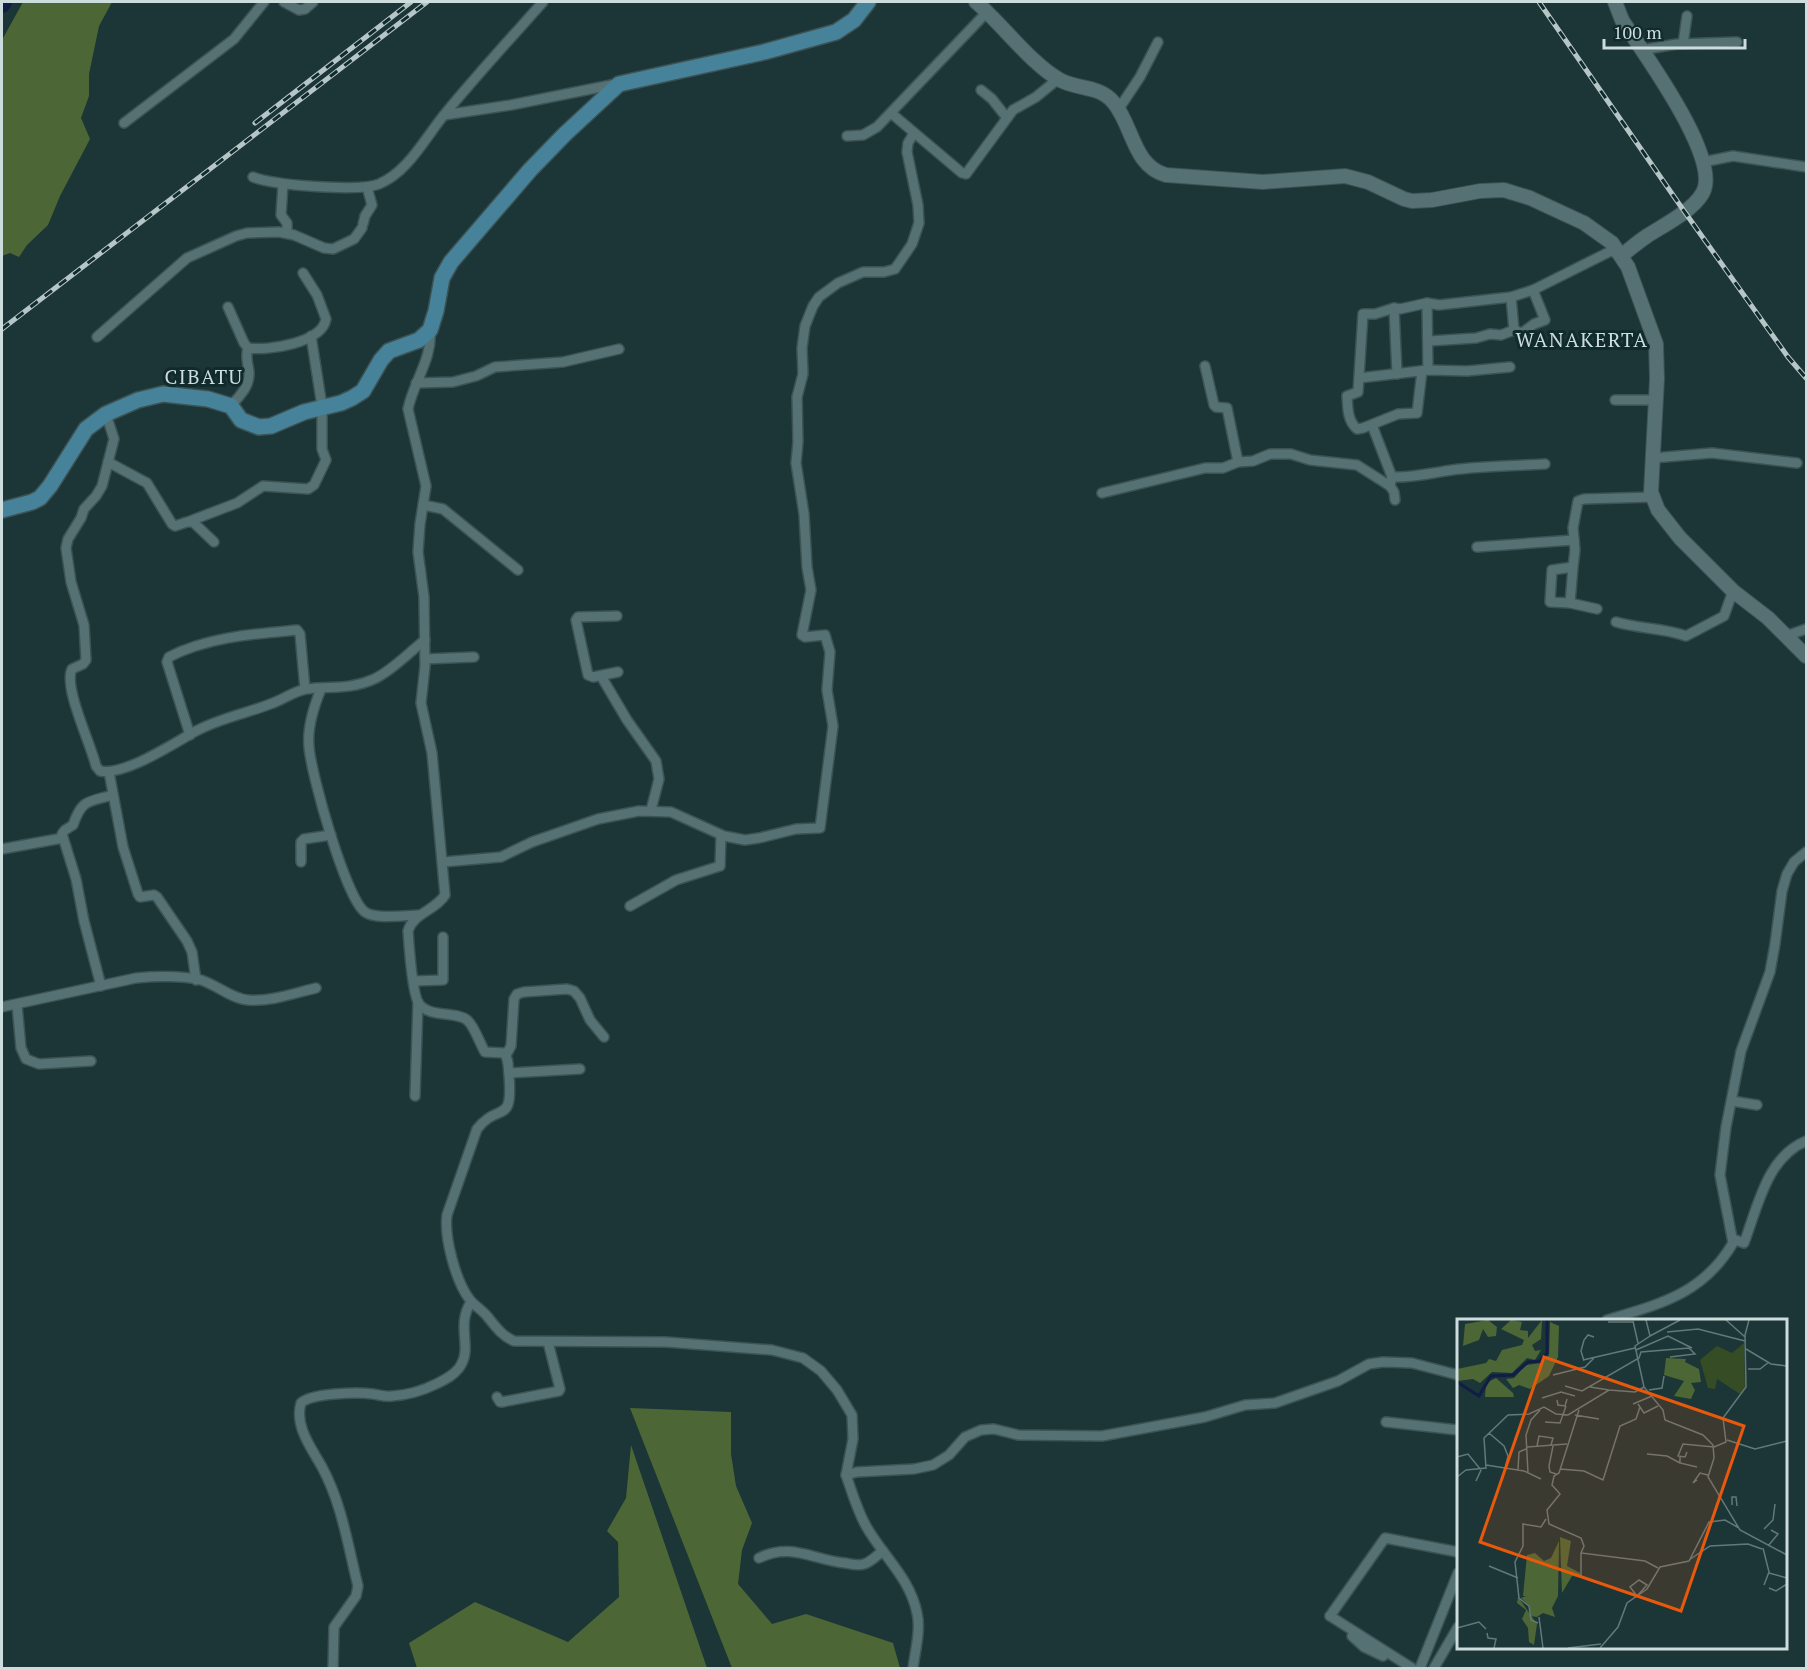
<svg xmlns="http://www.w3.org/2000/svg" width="1808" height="1670" font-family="'PT Serif',serif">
  <rect width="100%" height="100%" fill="#1c3537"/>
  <g fill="#4c6735">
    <path d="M23,2H112L99,26L89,74V96L81,118L90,139L60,196L48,225L27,245L19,257L10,253L2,256V40Z"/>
    <path d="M630,1408L731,1412V1454L736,1486L752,1523L742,1550L738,1584L772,1624L806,1614L893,1643L900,1668H732Z"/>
    <path d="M631,1445L707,1668H417L409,1643L475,1602L568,1642L619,1597L618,1542L607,1531L626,1498Z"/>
  </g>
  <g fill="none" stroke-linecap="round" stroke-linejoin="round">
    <path stroke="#0f1d47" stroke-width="16" d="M2,5L4,2"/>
    <g stroke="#3c5253" stroke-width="12">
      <g id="street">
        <path d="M284,2L299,10L305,9L313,2"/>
        <path d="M1683,44L1687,16"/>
        <path d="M1641,50L1677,44L1737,42"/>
        <path d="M981,90L992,99L1007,118"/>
        <path d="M1118,110L1140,77L1158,42"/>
        <path d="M891,113L962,173L966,174L1013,110L1036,97L1058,79"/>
        <path d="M444,115L511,105L616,84"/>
        <path d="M124,123L234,39L264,2"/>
        <path d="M847,136L863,135L877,127L988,11"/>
        <path d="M1703,162L1733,156L1806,167"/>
        <path d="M253,177C273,185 358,192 379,184C408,172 425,138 444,115C476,76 510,39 543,2"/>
        <path d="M283,184L281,215L287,223V233"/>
        <path d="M363,224L365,216L372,205L367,187"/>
        <path d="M1511,297L1514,330"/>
        <path d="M1427,303L1428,370"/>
        <path d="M228,307L244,343L248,348C268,351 322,343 326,319L317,295L303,273"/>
        <path d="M1394,308L1397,374"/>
        <path d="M430,330C433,358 413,383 408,409L426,486L420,524L418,552L424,597L425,666L421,703L432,753L445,895C435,911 413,913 408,931C409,945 412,994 419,1004C430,1018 456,1011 467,1020C474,1025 480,1044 485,1052L504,1053C509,1059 508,1067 509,1075C513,1127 499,1101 477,1129L447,1215C444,1238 456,1282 470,1300C475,1306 482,1310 487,1316C495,1326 502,1336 514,1341L666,1342L772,1350L803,1358L821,1371L837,1390L852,1415L853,1439L846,1475L857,1472L914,1469L933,1465L949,1455L965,1437L981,1430L994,1429L1018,1435L1102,1436L1205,1417L1245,1405L1275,1403L1338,1381L1369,1364L1383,1362L1412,1363L1458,1375"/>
        <path d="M97,337L187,258L236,236L247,233L279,232L294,235L324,248L333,249L354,239L362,228"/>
        <path d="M1429,341L1476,338L1490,334L1501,335L1514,330L1522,333L1534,324L1545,320L1533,290"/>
        <path d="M1205,366L1214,405L1216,407L1227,408L1238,462"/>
        <path d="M1422,371L1417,413L1398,414L1363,428L1357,429C1347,420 1348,408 1347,396L1358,392L1363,314H1375L1394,308L1400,309L1427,303L1439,305L1511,297L1533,290L1611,251L1620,255"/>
        <path d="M1359,378L1428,370L1467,371L1510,367"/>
        <path d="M416,383L453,382L476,376L495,367L563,362L619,349"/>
        <path d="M1615,400H1656"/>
        <path d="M231,406C239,396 250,387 249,372C248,363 245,357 248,348"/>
        <path d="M106,414L114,439L102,486L96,496L84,509L81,518L68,539L66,548L71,582L84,625L86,660L83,664L72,669C63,687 91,744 96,766L100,771C125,776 174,743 196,731C220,718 248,713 273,703C284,699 296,690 307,689C331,686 350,690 374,679C393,670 408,653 425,640"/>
        <path d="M1372,425L1392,477C1412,478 1431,473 1452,470C1482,466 1514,466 1545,464"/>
        <path d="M1653,458L1712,453L1797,463"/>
        <path d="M108,462L147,483L172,524L175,526L187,522H193L214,542"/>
        <path d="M1390,486L1394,492L1395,500"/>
        <path d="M1102,493L1205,468H1223L1238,462L1253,461L1270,454H1291L1310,460L1357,465L1390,486L1392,477"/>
        <path d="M423,505L443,509L518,570"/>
        <path d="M190,521L237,503L263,486L308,489L314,485L326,460L322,449V406L311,336"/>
        <path d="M1477,547L1574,540"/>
        <path d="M1573,567L1570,603L1550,602L1552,570L1573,567L1575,550L1573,528L1578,501L1584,499L1653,497"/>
        <path d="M1570,603L1597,609"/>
        <path d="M617,616L578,617L576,620L588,675L593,677L618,672"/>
        <path d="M1616,622C1640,629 1664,628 1686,636L1724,616L1733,591"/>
        <path d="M1786,636L1806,629"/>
        <path d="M425,659L474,657"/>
        <path d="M601,676L627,720L656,761L659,779L651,810"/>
        <path d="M321,689C314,706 307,728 309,747C311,774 346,899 365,912C375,920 407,915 420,915"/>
        <path d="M190,735L167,662L169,657C208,637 253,634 297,630L300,634L305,689"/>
        <path d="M109,772L123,847L138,894L140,897L154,895L157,897L187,941L192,952L196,980"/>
        <path d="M2,849L63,838"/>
        <path d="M301,862V842L304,839L331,835"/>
        <path d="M443,862L501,857L532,842L598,819L639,811L671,812L724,836L745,840L759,838L796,829L820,828L833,726L827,690L830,652L825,635L805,637L802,635L811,590L807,567L804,514L796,463L798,442L797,397L803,374L802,348L805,326L813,306L819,297L838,283L863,272H884L895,269L912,244L919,223L918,205L907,152L908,143L914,133"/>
        <path d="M630,906L676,880L720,866L721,835"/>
        <path d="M414,981L443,980V937"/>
        <path d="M101,986L84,921L76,879L62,834L65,830L73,825C82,799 88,802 113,795"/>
        <path d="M17,1005L21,1048L26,1059L39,1064L91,1061"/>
        <path d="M2,1007L136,978C158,976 179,975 201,980C217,985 232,999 248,1000C270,1002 295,993 316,988"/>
        <path d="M506,1055L511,1046L514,999L517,994L524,992L567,989L574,991L580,998L590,1020L604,1037"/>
        <path d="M509,1073L580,1069"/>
        <path d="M415,1096L418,1002"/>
        <path d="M1732,1101L1757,1105"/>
        <path d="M1733,1239L1744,1243C1758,1206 1767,1157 1806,1141"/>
        <path d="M1607,1320C1660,1304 1703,1294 1733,1243L1720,1175L1726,1127L1741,1051L1770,972L1775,944L1782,891L1787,874L1794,862L1806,852"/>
        <path d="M497,1397L500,1402H502L559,1391L560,1389L548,1342"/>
        <path d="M1386,1422L1458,1430"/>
        <path d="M846,1475C852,1492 857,1510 866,1526C883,1556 910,1578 917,1613C921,1630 915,1651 913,1668"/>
        <path d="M759,1558C791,1542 813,1560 845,1563C851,1564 858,1566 864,1564C871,1562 877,1555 883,1551"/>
        <path d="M1330,1616L1385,1538L1458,1552"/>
        <path d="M1330,1616L1412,1668"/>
        <path d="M1352,1636L1364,1647L1383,1656"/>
        <path d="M333,1668L334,1627L356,1596L358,1586C348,1546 342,1504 322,1467C312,1449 294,1426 301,1403C311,1393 358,1392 373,1394C380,1395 385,1397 392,1396C408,1395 422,1391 436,1384C444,1380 453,1376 459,1368C474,1348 455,1327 471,1302"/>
        <path d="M1420,1668L1458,1573"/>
        <path d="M1434,1668L1458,1627"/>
      </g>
    </g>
    <g stroke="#3c5253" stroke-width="16">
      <g id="secondary">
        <path d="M976,2C1002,24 1032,65 1060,80C1078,90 1100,85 1114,103C1133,126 1133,166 1166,175L1263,182L1345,176L1368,182L1404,199L1412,201L1432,200L1480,191L1504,190L1530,198L1584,223L1612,243L1628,267L1656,344L1657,379L1651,492L1658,510L1680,538L1733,591L1768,618L1806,656"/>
        <path d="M1615,2L1622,20C1642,51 1724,161 1702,194C1692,211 1664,225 1647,236C1638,242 1630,249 1622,255"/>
      </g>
    </g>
    <g stroke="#3c5253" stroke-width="18">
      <path id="primary" d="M2,510L32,502L40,498L50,486L86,429L106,414L138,400L163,394L208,399L231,406L241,420L259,427L271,426L304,412L341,403L352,398L363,391L381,360L389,351L419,340L430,330L436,311L442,278L451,262L530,170L565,134L619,84L764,52L836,32L854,20L868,2"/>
    </g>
    <use href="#street" stroke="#567173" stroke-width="9"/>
    <use href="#secondary" stroke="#567173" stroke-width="14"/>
    <use href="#primary" stroke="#47829b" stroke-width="15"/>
    <g stroke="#b6c6c7" stroke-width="5">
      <g id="rail">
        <path d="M1539,2L1684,211L1788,357L1806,378"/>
        <path d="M255,123L411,2"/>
        <path d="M2,329L427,2"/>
      </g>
    </g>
    <use href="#rail" stroke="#112b2d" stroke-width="3" stroke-dasharray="9" stroke-linecap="butt"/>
  </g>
  <g text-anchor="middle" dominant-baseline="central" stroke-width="6" stroke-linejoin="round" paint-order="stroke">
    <g font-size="20" letter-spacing="1.5" fill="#cddcdc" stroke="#112b2d">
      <text x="1582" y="339">WANAKERTA</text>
      <text x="204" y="376">CIBATU</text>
    </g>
  </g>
  <g transform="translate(1457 1319)">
    <rect width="330" height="330" fill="#1c3537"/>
    <path d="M287,24L288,69L283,75L260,60L258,70L251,69L243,41L260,27L275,34Z" fill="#364c24"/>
    <path d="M31,1L40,8L39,17L31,18L26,10L22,21L6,27L8,5ZM54,1L65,3L63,11L71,12V19L85,1L84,20L75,26L78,32L84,31L78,41L70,39L55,54L35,53L23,64L16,60L0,62V50L29,44L32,40L39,42L45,31L65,26L67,21L44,10ZM93,3L102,7L101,38L92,57L73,70L62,66L56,69L49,60L57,59L69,46L84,44L92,36ZM209,39L229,40L228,43L242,50L244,63L234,64L238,71L234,80L217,77L227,62L207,56ZM39,59L56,74L57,78H28L29,64ZM103,218L114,222L110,247L123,254V258L115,257L105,274ZM102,222L101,277L95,289L98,298L86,294L80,298L74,297L72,286L64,279L69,277H66L70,236L78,234L87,242L94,239ZM61,278L80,305L77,326L72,323L71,309L65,300L69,291L60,284Z" fill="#4c6735"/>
    <path fill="none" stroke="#0f1d47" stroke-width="3" d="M0,63L22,77L34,57L56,56L71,43L83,42L90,34V1"/>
    <path fill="none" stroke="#637879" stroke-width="1.5" d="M269,1L288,18M176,2L181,24M151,3H176M210,13L241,10L288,22M193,17L223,1M289,30L314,45L330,47M179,31L211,17L235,29M126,41L178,29M127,42L124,32L127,21L131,16L137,18M291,50H303L312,43M96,56L128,48L137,39M108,67L125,72L182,39L184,33L232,29L238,35L213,38M133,68L152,71M187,68L206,91L208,101L246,116L256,126L257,139L251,158L283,211L330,236M187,68L178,27L193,17L189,1M192,71L205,69L207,57M85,79L104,73L118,77M100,81L101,86L108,87L110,80M176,85L195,77M181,85L187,94L201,87M122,91L102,154L97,157L95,166L103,175L90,191L92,205L124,219L127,227L124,234L188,242L201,249M118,96L142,100M88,103L103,104L109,87M32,114L47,127L51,137L48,150M270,121L298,130L330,122M80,127L82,117L96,119L94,126M96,127L92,147L93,153L99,155M70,128L110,125M230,133L228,138L221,137L226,125L257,128L269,123L266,99L289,68L288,16L292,1M190,135L210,137L223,144M223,137V144L240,148M0,138L11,135L24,151L19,162M29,146L67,152L84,160M103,150L127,152L146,161L163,107L179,100L183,88M61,151L62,133L69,130M71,154L69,116L74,101L83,91M0,158L9,151L29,149L27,119L51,96L72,95L87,88L99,95L111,96L152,71L178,73L187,68M240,161L236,164L243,154L251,156M275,186V178H279L280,187M307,210L316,201L318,185M311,227L321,215L314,211M306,229L312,253L307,266M232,241L253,227L291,225L305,230M32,247L61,259M312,254L330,259M124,258V234M182,261L190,266L180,277L173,268ZM312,269L319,272L330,265M82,298L86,329M81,304L74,301L72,287L62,279L58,243L66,227V205L84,208L89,200M0,309L22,303L29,310M30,314L31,319L39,320L37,329M111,329L144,325M143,329L161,308L170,284L190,270L203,248L232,242L252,203L268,201L282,209"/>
    <path fill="#e8590c" fill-opacity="0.15" stroke="#e8590c" stroke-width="3" d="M87,38L287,107L224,292L23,223Z"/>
    <rect width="330" height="330" fill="none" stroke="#cddcdc" stroke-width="3"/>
  </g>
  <rect width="1808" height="1670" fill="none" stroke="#cddcdc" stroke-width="6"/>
  <path d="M1604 39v9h141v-9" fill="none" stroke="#cddcdc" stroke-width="3"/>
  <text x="1613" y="39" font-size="18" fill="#cddcdc" stroke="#112b2d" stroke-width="4.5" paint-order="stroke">100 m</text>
</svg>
